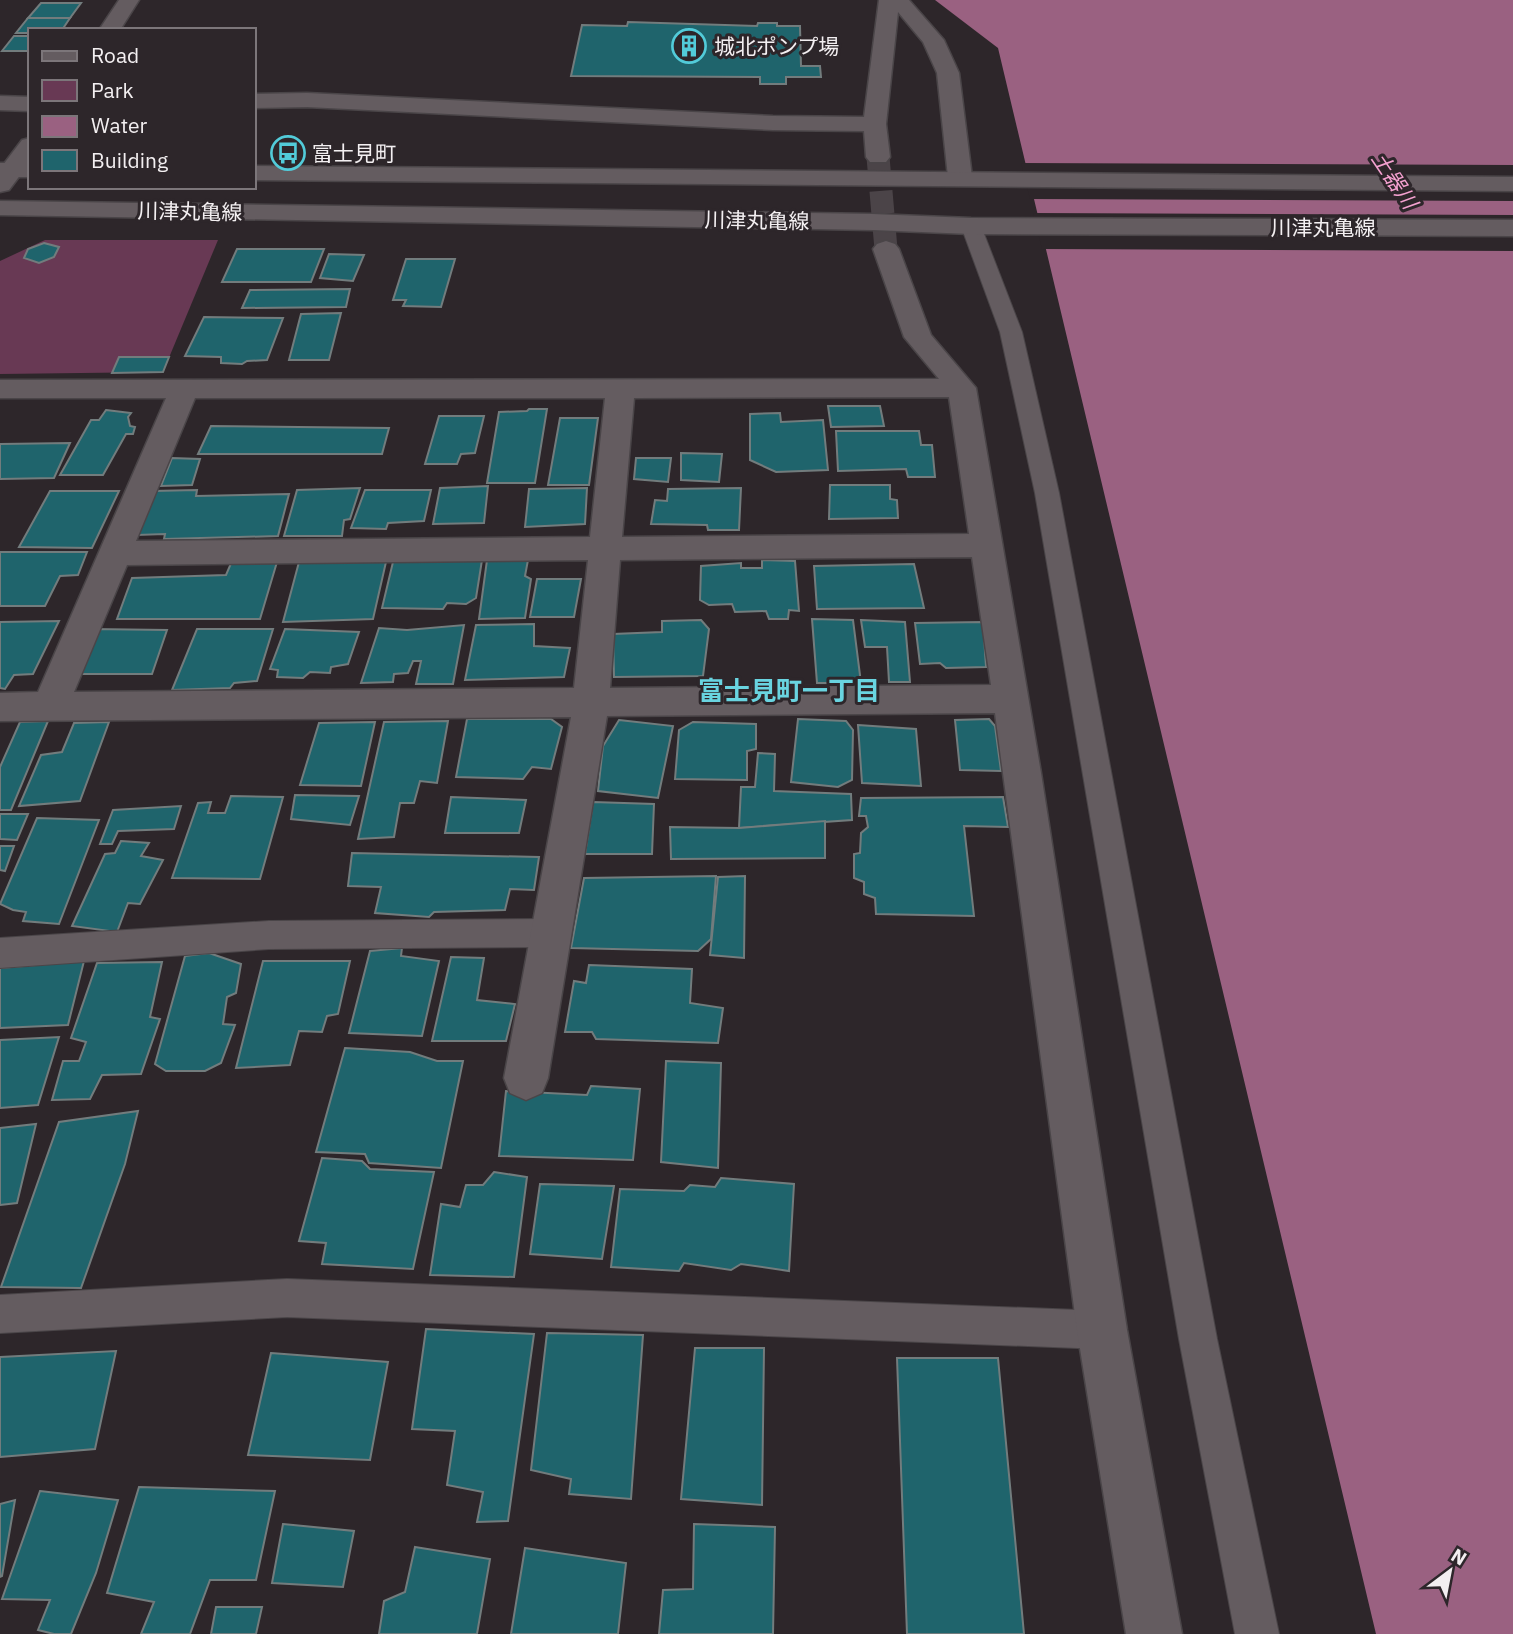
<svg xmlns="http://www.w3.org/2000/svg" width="1513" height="1634" font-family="'IBM Plex Sans','Noto Sans JP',sans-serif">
  <rect width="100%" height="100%" fill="#2d262a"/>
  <path fill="#683954" d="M45,240H218L163,372L0,374V261Z"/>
  <path fill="#9a6181" d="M935,0H1513V1634H1376L998,48Z"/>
  <g fill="#2d262a">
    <path d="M1021,163L1513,165V201L1030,199Z"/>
    <path d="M1033,213L1513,215V251L1042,249Z"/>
  </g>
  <g fill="#1f646c" stroke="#727c7d" stroke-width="2">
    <path d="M41,3H81L70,18H28Z"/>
    <path d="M28,18H70L62,30H30V33H16Z"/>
    <path d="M628,22L757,26L758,23H777V26H800L801,66H820L821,77H786V84H760V77L571,76L582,25L627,26Z"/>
    <path d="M14,36H30V51H2Z"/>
    <path d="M44,243L59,247L54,257L39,263L24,258L28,249Z"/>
    <path d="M237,249H324L311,282H222Z"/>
    <path d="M329,254L364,255L353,281L320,278Z"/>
    <path d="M406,259H455L441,307L403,306L406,300H393Z"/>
    <path d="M350,289L346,307L242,308L250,290Z"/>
    <path d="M341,313L329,360H289L301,314Z"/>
    <path d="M204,317L283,318L267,360L247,361L242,364L221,363V357L185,356Z"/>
    <path d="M119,357H169L163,372L112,373Z"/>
    <path d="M828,406H880L884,426L831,427Z"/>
    <path d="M529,409H547L535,483H487L499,412L527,411Z"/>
    <path d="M106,410L131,413L128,417L130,426L135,427L133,434H126L103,475H60L91,420H99Z"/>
    <path d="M780,413L781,422L823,420L828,470L776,472L750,460V414Z"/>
    <path d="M439,416H484L475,453L461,454L457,464H425Z"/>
    <path d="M560,418H598L589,485H548Z"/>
    <path d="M211,426L389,428L382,454H198Z"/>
    <path d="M836,431H919L921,445H932L935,477H908L906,469L838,471Z"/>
    <path d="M70,443L54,478L0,479V444Z"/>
    <path d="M681,453L722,454L719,482L681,480Z"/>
    <path d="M172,458L200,459L192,485L161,486Z"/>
    <path d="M636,458H671L668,482L634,479Z"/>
    <path d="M830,485H890V499L897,500L898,518L829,519Z"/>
    <path d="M488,486L484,523L433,524L440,488Z"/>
    <path d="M360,488L350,519L344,520L342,536H284L297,490Z"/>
    <path d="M587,488L585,524L525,527L529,489Z"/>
    <path d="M741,488L739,530H708L707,525L651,524L655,500L667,501L668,489Z"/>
    <path d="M197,490L196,496L289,494L278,536L164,539L165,534L137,535L152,491Z"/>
    <path d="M365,490H431L424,521L388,523L386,529L351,528Z"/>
    <path d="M50,491H119L92,548L19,547Z"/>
    <path d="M0,552H87L78,575L60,576L45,606H0Z"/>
    <path d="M482,560L476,598L466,604L447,603L443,609L382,608L393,562Z"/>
    <path d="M487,560H528L525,576L531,579L525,618L479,619Z"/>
    <path d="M762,560L795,561L799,611L789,610L788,619H769L766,611L735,612L732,604L709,605L700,600L701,566L741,563V568H762Z"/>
    <path d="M232,561L277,562L260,619H117L132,578L226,575Z"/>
    <path d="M299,562H386L373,619L283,622Z"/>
    <path d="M914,564L924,608L817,609L814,566Z"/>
    <path d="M537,579H581L574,617H530Z"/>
    <path d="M812,619L853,620L861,683H817Z"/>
    <path d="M701,620L709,629L703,676L614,677L613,634L662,632V621Z"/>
    <path d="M861,620L905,622L910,682H889L887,647H865Z"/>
    <path d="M59,621L33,674L14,675L5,689L0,688V622Z"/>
    <path d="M983,622L986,667L946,668L940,663L920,664L915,623Z"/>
    <path d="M534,624V646L570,648L564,677L465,680L476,625Z"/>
    <path d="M464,625L453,684H416L421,661H413L408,673L394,674L393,682L361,683L379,628L407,630Z"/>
    <path d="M91,629L167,630L152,674H75Z"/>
    <path d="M197,629H273L257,681L234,683L230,688L172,690Z"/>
    <path d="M285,629L359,632L348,664L331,667L330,673L310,672L303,678L277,677L278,670L270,669Z"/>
    <path d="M467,719H551L562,727L551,769L532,767L523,779L456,777Z"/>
    <path d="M798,719L846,721L853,730L852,780L838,787L791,782Z"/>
    <path d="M989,719L995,726L1001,771L960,770L955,720Z"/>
    <path d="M619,720L673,726L658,798L598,791L603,746Z"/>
    <path d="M48,721L11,810H0V767L20,722Z"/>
    <path d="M448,721L437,783L420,781L414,803H400L394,837L358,839L384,722Z"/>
    <path d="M109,722L80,801L19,806L41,755L62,752L74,723Z"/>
    <path d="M375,722L361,786L300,785L319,723Z"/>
    <path d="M693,722L756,724V749L747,751V780L675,779L679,730Z"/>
    <path d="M858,725L916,729L921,786L862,783Z"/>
    <path d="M758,753L775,754L774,791L851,794L852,820L739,828L741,787H755Z"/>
    <path d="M295,795L359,796L350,825L291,819Z"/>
    <path d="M231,796L283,797L260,879L172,878L198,803L211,802L208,813H225Z"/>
    <path d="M451,797L526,800L519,833H445Z"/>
    <path d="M1003,797L1008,827L964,826L974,916L876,914L875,898L864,894V882L854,878V854L860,853L861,833L868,827L866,816H859L861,798Z"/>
    <path d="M593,802L654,804L652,854H585Z"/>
    <path d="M181,806L174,829L118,831L112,844H100L113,810Z"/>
    <path d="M0,814H28L17,840L0,839Z"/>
    <path d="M37,818L99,820L59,924L23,921L26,912L13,910L0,904Z"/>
    <path d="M825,821V858L671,859L670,827L739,828Z"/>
    <path d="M121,841L149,843L141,856L163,860L140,904L128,903L117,932L72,926L105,854L115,853Z"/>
    <path d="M0,846H14L5,871L0,870Z"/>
    <path d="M352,853L539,857L534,890L510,889L505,910L434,912L429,917L375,913L381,887L348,886Z"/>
    <path d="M716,876L711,939L698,951L571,948L584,878Z"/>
    <path d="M745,876L744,958L710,955L718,877Z"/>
    <path d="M402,948L401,956L439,961L422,1036L349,1033L370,951Z"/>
    <path d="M209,953L241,964L236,993L227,997L223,1024L235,1025L221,1063L205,1071H166L155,1064L185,956Z"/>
    <path d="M451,957L484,958L477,1000L515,1004L506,1041H432Z"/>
    <path d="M84,961L68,1025L0,1028V968Z"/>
    <path d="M263,961H350L338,1014L327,1016L322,1032L299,1031L290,1065L236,1068Z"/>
    <path d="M162,962L150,1017L160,1019L141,1074L102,1075L90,1099L52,1100L63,1061H79L86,1042L71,1038L97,963Z"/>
    <path d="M589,965L692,969L690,1003L723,1008L718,1043L596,1039L592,1032H565L574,981L586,983Z"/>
    <path d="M59,1037L38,1105L0,1108V1040Z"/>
    <path d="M345,1048L410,1052L437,1061H463L441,1168L369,1163L365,1154L316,1152Z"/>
    <path d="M666,1061L721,1063L718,1168L661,1162Z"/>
    <path d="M591,1086L640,1089L633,1160L499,1156L506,1091L587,1095Z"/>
    <path d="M138,1111L125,1164L81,1288L1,1287L59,1122Z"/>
    <path d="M36,1124L17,1203L0,1205V1128Z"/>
    <path d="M322,1158L362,1161L370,1169L434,1172L413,1269L322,1264L326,1243L299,1241Z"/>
    <path d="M494,1172L527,1177L514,1277L430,1275L441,1204L460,1207L466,1185H483Z"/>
    <path d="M721,1178L794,1184L789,1271L741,1264L731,1270L684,1263L679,1271L611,1267L620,1189L684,1191L690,1185L715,1187Z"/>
    <path d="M540,1184L614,1186L602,1259L530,1254Z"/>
    <path d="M426,1329L534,1334L508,1521L477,1522L483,1492L447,1485L455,1431L412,1429Z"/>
    <path d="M547,1333L643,1335L631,1499L569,1494L571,1479L531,1470Z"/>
    <path d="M695,1348H764L762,1505L681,1499Z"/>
    <path d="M116,1351L95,1449L0,1457V1357Z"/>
    <path d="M271,1353L388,1362L370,1460L248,1455Z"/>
    <path d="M897,1358H998L1024,1634H907Z"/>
    <path d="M139,1487L275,1491L256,1580H210L190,1634H141L154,1602L107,1593Z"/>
    <path d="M40,1491L118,1500L96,1573L71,1634H54L38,1630L50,1600L2,1599Z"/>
    <path d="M15,1500L2,1576L0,1577V1504Z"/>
    <path d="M283,1524L354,1531L343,1587L272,1583Z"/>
    <path d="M694,1524L775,1527L773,1634H659L663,1590L693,1589Z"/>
    <path d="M415,1547L490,1559L477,1634H379L384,1601L405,1592Z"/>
    <path d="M525,1548L626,1563L618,1634H511Z"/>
    <path d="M216,1607H262L256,1634H211Z"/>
  </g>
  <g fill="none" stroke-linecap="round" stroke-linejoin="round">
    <path stroke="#4b4448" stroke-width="23" stroke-dasharray="23 11" stroke-linecap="butt" d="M878,157L886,249"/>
    <g stroke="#4a4548" stroke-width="2">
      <g id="service">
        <path d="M971,220L981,226L1022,332L1059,493L1217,1339L1279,1634H1235L1179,1339L1035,493L1000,332L961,226Z"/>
        <path d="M551,919L562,923L567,933L562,943L551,947L269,949L0,968V938L269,921Z"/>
        <path d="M287,1279L1102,1311L1116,1316L1121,1330L1116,1344L1102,1349L287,1317L0,1333V1295Z"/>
      </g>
    </g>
    <g stroke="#4a4548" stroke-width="3">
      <g id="minor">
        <path d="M879,0H909L944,40L959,73L972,177L969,182L960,184L951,182L948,177L937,73L923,42L898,12L886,124L890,157L886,162H870L866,157L864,131L773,130L307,107L254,108V94L307,93L773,116L864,117Z"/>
        <path d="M0,96L30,97V111L0,110Z"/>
        <path d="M886,241L895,244L899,249L931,335L976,388L1041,773L1127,1330L1182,1634H1126L1077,1330L995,713L607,716L548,1078L542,1093L526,1100L510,1093L504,1078L571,717L0,721V693L38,692L166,398H0V380L939,379L904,337L873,249L877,244ZM949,397L969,534L622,537L634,398ZM195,398H605L590,537L136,541ZM972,557L991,685L610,688L620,560ZM588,560L574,688L74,692L127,565Z"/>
      </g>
    </g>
    <g stroke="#4a4548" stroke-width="3">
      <g id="tertiary">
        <path d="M119,0H139L120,30H99Z"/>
        <path d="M30,138V162L9,190L0,192V169L22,140Z"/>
      </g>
    </g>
    <g stroke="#4a4548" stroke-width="3">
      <g id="secondary">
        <rect x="0" y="163" width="30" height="14"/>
        <path d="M254,166L1513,177V191L254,180Z"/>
        <path d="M0,201L872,214L971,218L1513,220V236L971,234L872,230L0,215Z"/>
      </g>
    </g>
    <use href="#service" fill="#645c60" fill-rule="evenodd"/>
    <use href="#minor" fill="#645c60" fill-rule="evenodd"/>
    <use href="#tertiary" fill="#645c60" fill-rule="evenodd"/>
    <use href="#secondary" fill="#645c60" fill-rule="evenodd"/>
  </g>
  <defs>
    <g id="building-ring" transform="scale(1.75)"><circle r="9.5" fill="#2d262a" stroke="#52cbd9" stroke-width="1.5"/><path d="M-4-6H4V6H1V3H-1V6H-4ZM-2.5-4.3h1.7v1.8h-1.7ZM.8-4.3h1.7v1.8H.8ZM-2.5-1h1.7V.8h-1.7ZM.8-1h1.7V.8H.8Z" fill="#52cbd9"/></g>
    <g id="bus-ring" transform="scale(1.75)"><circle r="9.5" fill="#2d262a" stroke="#52cbd9" stroke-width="1.5"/><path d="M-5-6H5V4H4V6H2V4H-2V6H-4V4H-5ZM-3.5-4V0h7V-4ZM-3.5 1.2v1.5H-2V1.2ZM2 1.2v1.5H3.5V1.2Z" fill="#52cbd9"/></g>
  </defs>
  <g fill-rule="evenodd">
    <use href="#building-ring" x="689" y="46"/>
    <use href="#bus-ring" x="288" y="153"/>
  </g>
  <g text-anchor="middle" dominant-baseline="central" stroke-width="6" stroke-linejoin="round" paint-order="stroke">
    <g font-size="21" fill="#f3eff1" stroke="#2d262a" text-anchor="start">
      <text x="714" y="46">城北ポンプ場</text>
      <text x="312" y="153">富士見町</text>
    </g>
    <g font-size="21" font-style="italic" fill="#f4a1d0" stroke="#2d262a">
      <text transform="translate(1395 180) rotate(56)">土器川</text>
    </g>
    <g font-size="21" fill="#f3eff1" stroke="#2d262a">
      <text transform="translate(190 211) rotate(1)">川津丸亀線</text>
      <text transform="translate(757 220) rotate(1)">川津丸亀線</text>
      <text x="1323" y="227">川津丸亀線</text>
    </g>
    <g font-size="26" font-weight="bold" fill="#69d4e0" stroke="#2d262a">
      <text x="789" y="690">富士見町一丁目</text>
    </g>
  </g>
  <rect x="28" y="28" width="228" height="161" fill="#2d262a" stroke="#7c767a" stroke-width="2"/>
  <rect x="42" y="51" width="35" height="10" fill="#645c60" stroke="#7c767a" stroke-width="2"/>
  <text x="91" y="63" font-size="21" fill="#f3eff1">Road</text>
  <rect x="42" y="80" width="35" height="21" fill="#683954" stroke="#7c767a" stroke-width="2"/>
  <text x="91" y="98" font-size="21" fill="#f3eff1">Park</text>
  <rect x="42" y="116" width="35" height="21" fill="#9a6181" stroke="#7c767a" stroke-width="2"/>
  <text x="91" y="133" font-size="21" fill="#f3eff1">Water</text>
  <rect x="42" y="150" width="35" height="21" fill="#1f646c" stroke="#7c767a" stroke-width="2"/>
  <text x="91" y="168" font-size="21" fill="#f3eff1">Building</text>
  <g transform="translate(1450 1571) rotate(32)" stroke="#2d262a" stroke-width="5" paint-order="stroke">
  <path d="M0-5L12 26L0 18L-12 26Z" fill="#f3eff1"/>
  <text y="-10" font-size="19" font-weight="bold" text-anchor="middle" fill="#f3eff1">N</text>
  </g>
</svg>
